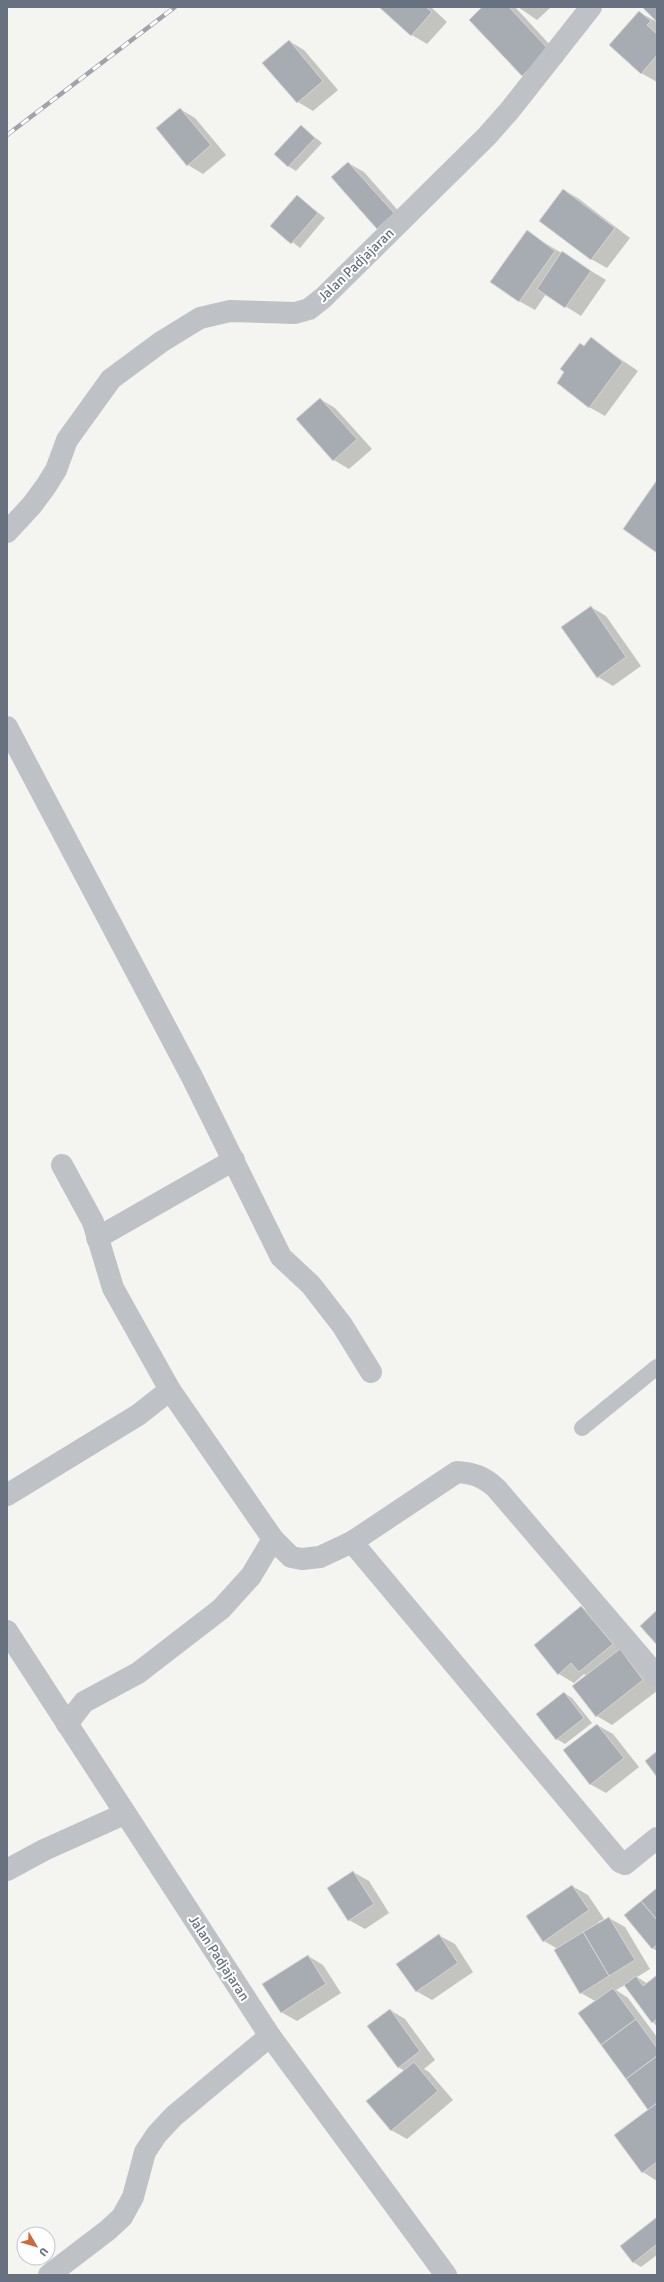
<svg xmlns="http://www.w3.org/2000/svg" width="664" height="2282" font-family="Signika,sans-serif">
  <rect width="100%" height="100%" fill="#f4f4f1"/>
  <g fill="#0003">
    <path d="M381,7H431L447,22L427,44L412,35Z"/>
    <path d="M484,7H515L564,60L538,84L523,76L470,20Z"/>
    <path d="M518,7H551L537,20Z"/>
    <path d="M639,12L657,22V82L641,73Z"/>
    <path d="M289,41L304,50L338,90L313,111L298,102Z"/>
    <path d="M180,109L195,118L226,155L203,174L188,165Z"/>
    <path d="M301,126L322,143L296,171L288,166Z"/>
    <path d="M348,163L364,172L409,223L393,237L378,228Z"/>
    <path d="M564,190L579,199L630,238L607,268L591,259Z"/>
    <path d="M297,196L325,218L300,248L272,226Z"/>
    <path d="M527,232L606,280L581,316L546,294L535,310L519,301Z"/>
    <path d="M591,339L638,371L605,416L589,407L585,347Z"/>
    <path d="M320,399L335,408L372,449L349,469L334,460Z"/>
    <path d="M591,607L606,616L641,666L613,686L598,677Z"/>
    <path d="M581,1607L597,1616L635,1659L657,1688V1691L612,1725L597,1716L573,1686L587,1676L584,1674L574,1683L559,1674Z"/>
    <path d="M564,1693L572,1698L592,1723L565,1744L557,1739L538,1714Z"/>
    <path d="M597,1725L613,1734L639,1767L606,1793L590,1784Z"/>
    <path d="M353,1872L369,1881L389,1913L365,1929L349,1920Z"/>
    <path d="M572,1886L588,1895L604,1919L598,1922L599,1924L609,1918L625,1927L650,1969L637,1977L648,1984L657,1977V2027L625,1985L616,1990L628,1998L657,2037V2181L643,2172L650,2110L595,2001L581,1993L558,1949L544,1941Z"/>
    <path d="M657,1889V1951L652,1948Z"/>
    <path d="M440,1936L455,1944L473,1972L432,2000L416,1991Z"/>
    <path d="M308,1956L323,1965L341,1993L297,2021L281,2012Z"/>
    <path d="M390,2010L405,2019L435,2060L424,2069L429,2072L453,2100L407,2139L391,2130L405,2071L398,2067Z"/>
    <path d="M657,2218V2255L641,2267L633,2262Z"/>
  </g>
  <g fill="#a7acb3" stroke="#d5d6d4">
    <path d="M379,7H426L432,12L411,36Z"/>
    <path d="M482,7H509L549,50L522,76L469,20Z"/>
    <path d="M642,7H657V22Z"/>
    <path d="M639,11L651,21L647,25L657,34V55L641,74L609,45Z"/>
    <path d="M289,40L323,81L297,103L262,63Z"/>
    <path d="M180,108L211,145L187,166L156,128Z"/>
    <path d="M301,125L315,138L288,167L274,154Z"/>
    <path d="M348,162L394,213L377,229L331,177Z"/>
    <path d="M563,189L615,228L591,260L539,221Z"/>
    <path d="M297,195L318,213L291,244L270,226Z"/>
    <path d="M527,230L555,251L519,302L490,282Z"/>
    <path d="M562,251L591,271L565,308L537,289Z"/>
    <path d="M591,337L623,362L589,408L557,383L564,372L560,369L580,343L584,346Z"/>
    <path d="M320,398L357,439L333,461L296,419Z"/>
    <path d="M657,480V553L623,529Z"/>
    <path d="M591,606L626,657L597,678L561,627Z"/>
    <path d="M581,1606L613,1644L579,1672L571,1663L558,1675L534,1645Z"/>
    <path d="M657,1610V1645L640,1626Z"/>
    <path d="M620,1649L643,1680L596,1717L572,1686Z"/>
    <path d="M564,1692L584,1718L556,1740L536,1714Z"/>
    <path d="M597,1724L624,1758L590,1785L563,1750Z"/>
    <path d="M657,1751V1777L645,1761Z"/>
    <path d="M353,1871L374,1904L348,1921L327,1888Z"/>
    <path d="M572,1885L589,1910L543,1942L526,1916Z"/>
    <path d="M657,1888V1920L641,1901Z"/>
    <path d="M641,1901L657,1920V1945L652,1949L624,1915Z"/>
    <path d="M609,1917L635,1960L609,1976L583,1932Z"/>
    <path d="M583,1932L609,1976L580,1994L554,1950Z"/>
    <path d="M439,1934L458,1963L416,1992L396,1964Z"/>
    <path d="M308,1955L326,1984L281,2013L262,1984Z"/>
    <path d="M657,1975V2019L652,2023L624,1985L636,1976L643,1986Z"/>
    <path d="M613,1988L636,2019L601,2045L578,2013Z"/>
    <path d="M390,2009L420,2051L398,2068L367,2026Z"/>
    <path d="M636,2019L657,2048V2056L626,2079L601,2045Z"/>
    <path d="M657,2056V2103L648,2110L626,2079Z"/>
    <path d="M414,2062L438,2091L391,2131L366,2101Z"/>
    <path d="M657,2103V2162L642,2173L614,2135Z"/>
    <path d="M657,2217V2244L633,2263L620,2246Z"/>
  </g>
  <g fill="none" stroke-linecap="round" stroke-linejoin="round">
    <path stroke="#bec1c5" stroke-width="16" d="M582,1428L657,1367"/>
    <g stroke="#bec1c5" stroke-width="22">
      <path d="M7,532L32,505L46,486L56,470L67,440L111,379L161,342L200,318L230,311L295,313L309,309L323,298L487,136L510,110L591,7"/>
      <path d="M7,727L192,1077L281,1257L311,1285L342,1325L371,1372"/>
      <path d="M62,1165L93,1222L113,1288L170,1390"/>
      <path d="M97,1238L234,1160"/>
      <path d="M7,1495L138,1415L170,1390L273,1539L291,1557L302,1559L320,1557L352,1542L457,1472C474,1473 484,1477 496,1488L657,1676"/>
      <path d="M352,1542L620,1862L625,1864L657,1838"/>
      <path d="M67,1724L84,1702L138,1673L221,1609L251,1576L273,1539"/>
      <path d="M7,1870L44,1850L124,1814"/>
      <path d="M49,2275L108,2230L122,2217L133,2197L145,2152L157,2134L174,2116L270,2036"/>
    </g>
    <path stroke="#bec1c5" stroke-width="22" d="M7,1631L270,2036L446,2275"/>
    <g stroke="#a0a4aa" stroke-width="4.5">
      <path id="rail" d="M7,135L175,7"/>
    </g>
    <use href="#rail" stroke="#fff" stroke-width="3" stroke-dasharray="9" stroke-linecap="butt"/>
  </g>
  <g text-anchor="middle" dominant-baseline="central" stroke-width="4" stroke-linejoin="round" paint-order="stroke">
    <g font-size="14" fill="#67717f" stroke="#fff">
      <text transform="translate(356 265) rotate(-44)">Jalan Padjajaran</text>
      <text transform="translate(219 1958) rotate(57)">Jalan Padjajaran</text>
    </g>
  </g>
  <rect width="664" height="2282" fill="none" stroke="#67717f" stroke-width="16"/>
  <g transform="translate(36 2246) rotate(128)"><circle r="19" fill="#ffffff" stroke="#c2c6cc"/>
  <path d="M0-3L7 15L0 10L-7 15Z" fill="#cf6a36"/>
  <text y="-6" font-size="11" font-weight="bold" text-anchor="middle" fill="#67717f">U</text>
  </g>
</svg>
